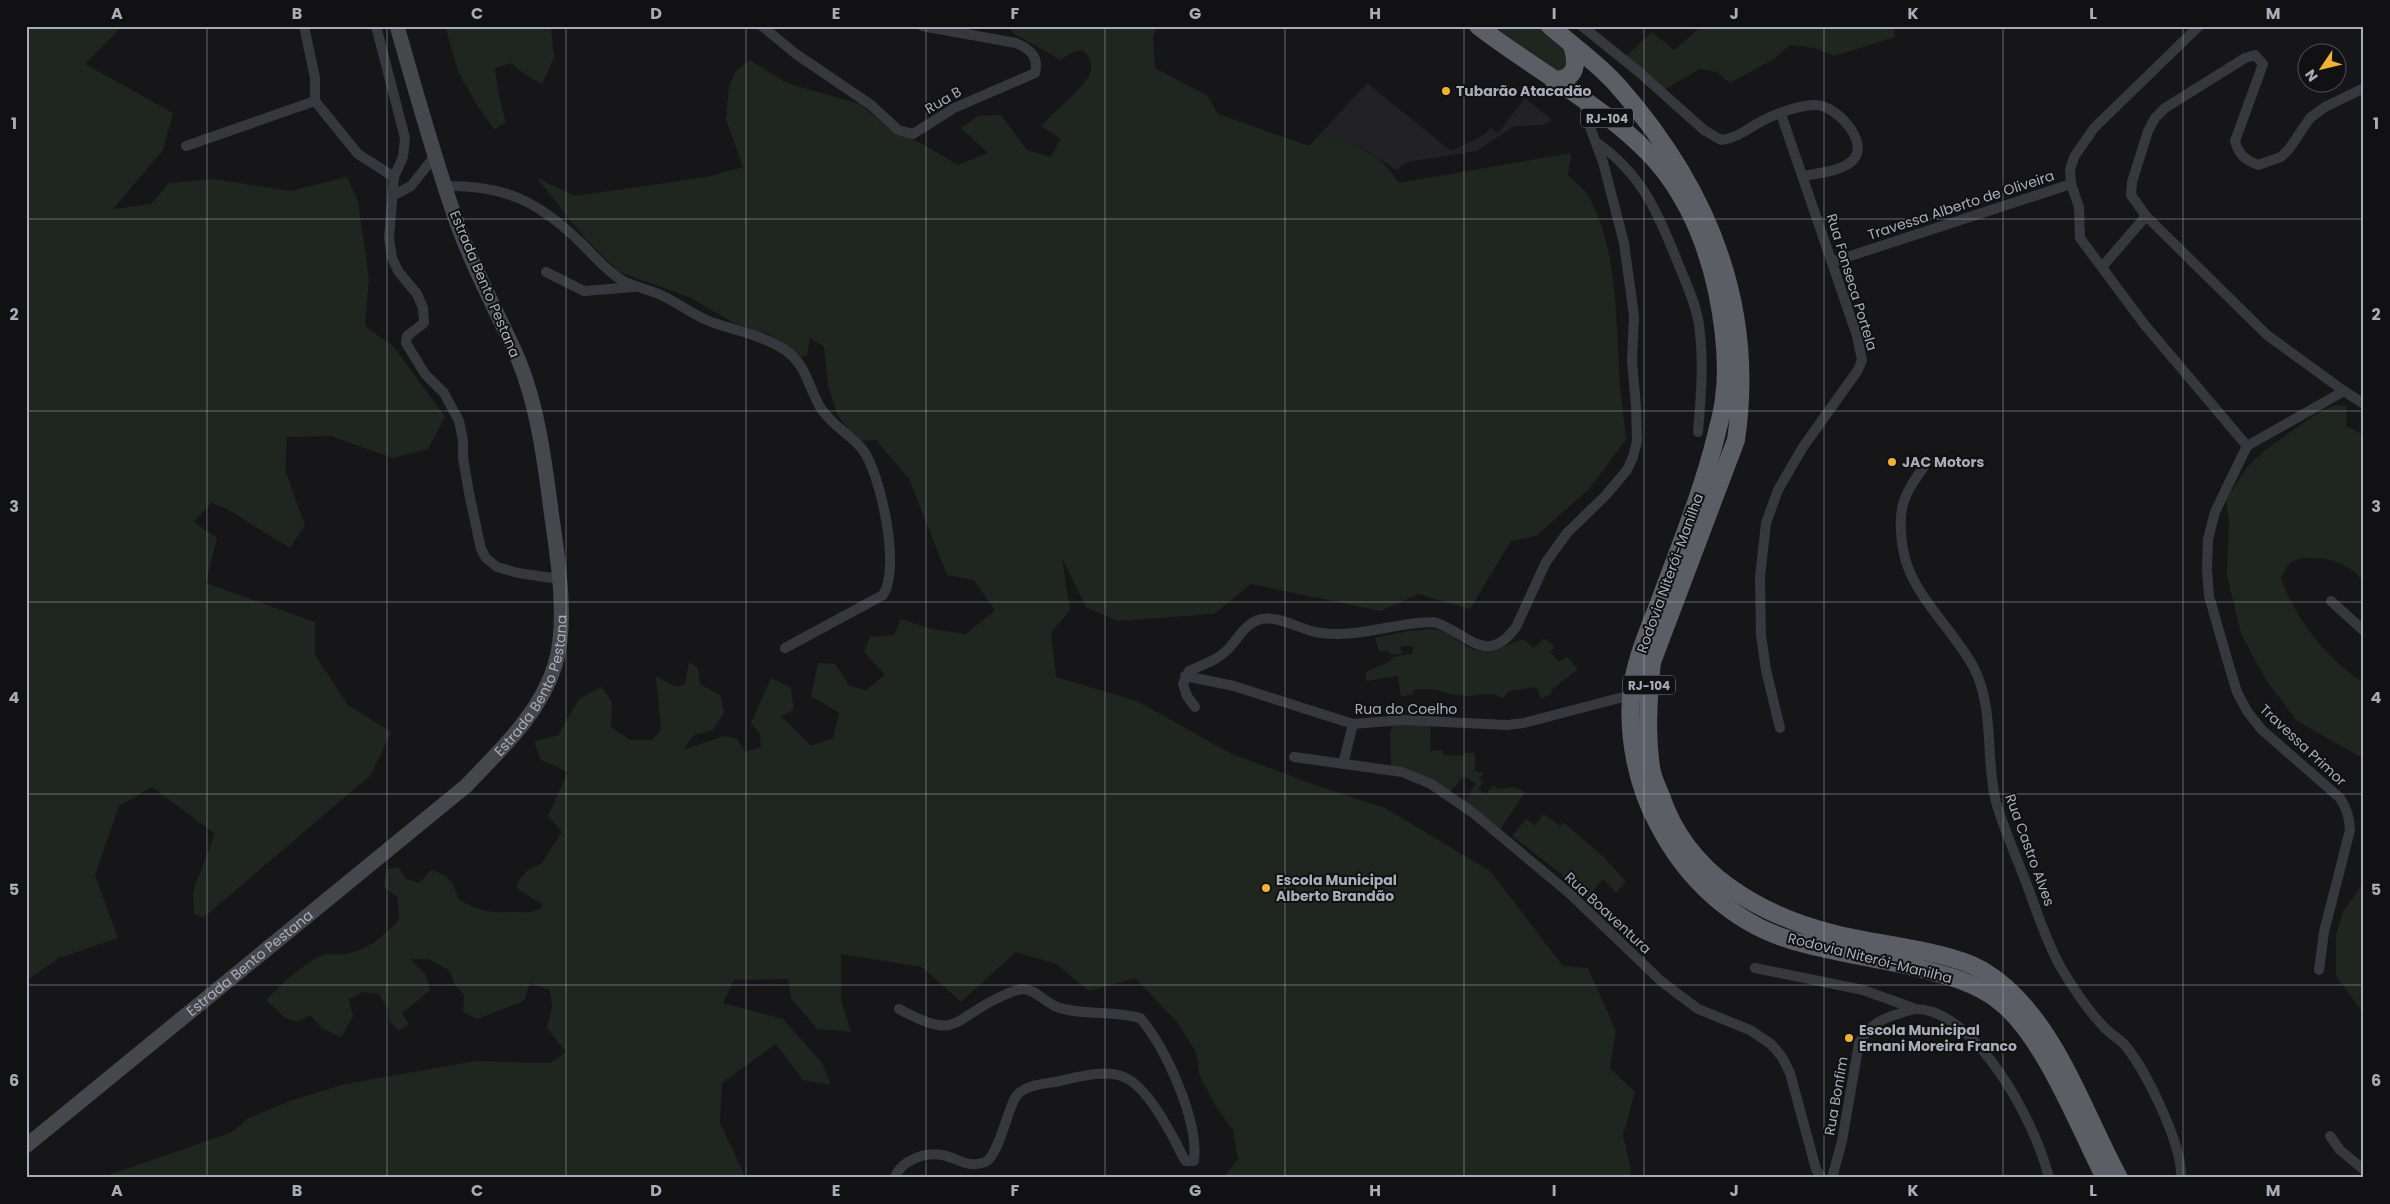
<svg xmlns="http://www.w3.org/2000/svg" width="2390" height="1204" font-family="Poppins,sans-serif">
  <rect width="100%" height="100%" fill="#161618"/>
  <path fill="#222225" d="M1367,83L1451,151L1473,141L1486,133L1490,128L1498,133L1525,98L1552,120L1544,125L1514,126L1477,151L1407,162L1396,170L1364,149L1321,133Z"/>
  <g fill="#1e261f">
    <path d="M26,26H122L85,64L173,113L163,150L113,209L151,204L169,183L214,179L290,191L347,177L358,201L369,279L365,326L394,347L445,417L428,449L392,458L331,436L287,437L285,470L305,525L290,548L227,509L211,503L194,522L217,538L206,583L315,622V655L348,705L391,732L371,775L203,918L194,914L193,891L215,834L152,787L119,806L95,875L118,938L59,958L26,981Z"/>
    <path d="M445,26H551L554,58L542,84L527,76L511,63L495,68L498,92L506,123L494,129L475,102L458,71Z"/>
    <path d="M1007,26H1157L1153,38L1155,68L1208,96L1218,114L1309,146L1321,133C1356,146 1378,150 1399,183L1571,153L1568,175C1574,181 1582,187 1587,194C1617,244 1616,314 1619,370C1620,393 1624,416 1626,439L1590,488L1536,536L1511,541L1470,609L1418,594L1381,611L1251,584L1214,614L1117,621L1086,607L1062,558L1070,610L1051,633L1056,677L1137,701L1232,754L1315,785L1385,808L1490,871L1563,966L1588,968L1616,1031L1610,1068L1635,1092L1623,1135L1630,1166V1178H1223L1238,1159L1233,1130L1216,1107L1200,1076L1196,1052L1177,1022L1135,978L1089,991L1056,964L1016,952L961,1002L922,967L841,954V1000L851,1032L817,1029L791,998L788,979L734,980L723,1003L783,1019L822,1063L831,1085L803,1080L776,1044L722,1083L720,1123L746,1178H100L230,1133L249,1118L290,1101L345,1084L475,1061L550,1063L566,1052L547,1028L552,1007L550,990L530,983L524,1001L477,1019L463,1012L464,995L454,984L450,971L429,959H410L426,975L430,990L402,1013L409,1024L399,1031L389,1021V1010L379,994L363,992L349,999L353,1017L341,1037L323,1029L310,1015L298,1022L284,1017L266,1000C280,985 302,965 321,956C327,953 337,955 344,954C367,951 384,936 399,920L398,898L384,887L386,869L398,867L406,879L419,883L431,870C447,874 455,883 458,899C481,912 488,913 514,912C526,912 533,914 543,906C534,897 524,895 516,887C522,875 527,868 541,864L562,832L548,816L568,772L541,760L534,742L558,735L579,699L601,687L612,701L611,727L630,740H652L661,730L656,676L677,687L685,684L689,662L698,668L700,684L721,696L724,713L713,730L694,735L683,750L724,736L736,738L746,752L761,747L760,734L751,723L771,678L791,688L794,710L781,716L811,746L833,738L839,713L811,696L818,663L835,664L850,686L866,690L885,675L864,652L870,637L894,635L901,619L932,629L966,634L995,610L974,580L947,575L909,479L876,440L859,441L838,416L828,386L824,347L810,338L807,356L799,357L768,334L739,326L689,297L619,272L583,236L537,178L575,196L706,177L743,167L726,120L729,86L735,72L750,60L787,83L860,104L888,128L923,144L958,165L988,153L961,128L978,116L1001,115L1027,150L1050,157L1061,139L1041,126C1055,111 1076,94 1088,78C1094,68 1091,58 1083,50L1073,52L1061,60L1014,34Z"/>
    <path d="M1493,26H1540L1566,51L1569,65L1564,70H1554Z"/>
    <path d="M1702,26H1893L1895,37L1834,56L1814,48L1790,45L1774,59L1730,83L1717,72L1700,69L1665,89L1626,56L1652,32L1674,50Z"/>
    <path d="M2335,405L2347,406L2346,426L2364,435V582C2350,564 2332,557 2309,558C2302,558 2293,559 2288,565C2285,569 2283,575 2281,579C2297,622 2327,658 2364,683V759L2297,721L2266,680L2241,634L2227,575L2229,522L2226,499L2247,467L2265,450L2316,414Z"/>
    <path d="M1432,629C1450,631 1455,640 1470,648C1487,656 1507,645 1523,639L1534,648L1544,638L1555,647L1550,652L1559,662L1567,657L1578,669L1553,689L1550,695L1541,699L1536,687L1509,691L1503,698L1493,694L1466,696L1449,694L1438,690L1415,689L1412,694L1401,697L1398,676L1366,681V672L1389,662L1393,657L1413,653V646L1400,647L1403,653L1392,655L1388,651H1379L1375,638L1408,631Z"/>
    <path d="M1394,724L1431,725L1430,751L1443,750V755L1464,756V753H1475V771L1484,773L1479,779L1483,782L1478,789L1486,794L1493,785L1498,789L1513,787L1525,792L1500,830L1464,802L1476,784L1464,776L1450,792L1391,766L1390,731Z"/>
    <path d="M1544,814L1560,826L1563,822L1605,858L1626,882L1616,892L1603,879L1587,898L1561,874L1512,836L1526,819L1535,825Z"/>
    <path d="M2364,882V1014L2336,976V935L2343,912Z"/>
  </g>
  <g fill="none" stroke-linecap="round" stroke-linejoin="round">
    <g stroke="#37383d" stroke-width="10">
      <path d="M304,26L315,78V101"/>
      <path d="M376,26L405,138L403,157L394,177L389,238L392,258L398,271L417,294L423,308L424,323L407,336L406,343L425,374L444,393L459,421L463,440V458L469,493L481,549L486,558L497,567L518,573L559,579"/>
      <path d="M762,26L796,54L871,105L898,130L913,134L954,108L1035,73C1039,56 1030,49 1016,43L922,26"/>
      <path d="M1582,26L1639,72L1704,130L1721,140C1738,138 1747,129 1762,121C1777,113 1799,105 1816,105C1835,105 1869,140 1854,159C1844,171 1818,173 1804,176"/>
      <path d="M1596,142C1642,174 1658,213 1678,263C1686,283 1696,304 1699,325C1704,360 1701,397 1698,432"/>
      <path d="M186,146L315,101L358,154L394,177"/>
      <path d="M2071,184L2079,207L2080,238L2144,324L2247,446"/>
      <path d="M445,186C504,185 538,201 580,242C593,254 606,271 622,280C634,287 648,289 661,295C679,303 695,317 714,323C738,331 764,336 785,350C806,364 808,386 820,407C830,424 850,434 863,450C881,475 901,569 883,595L785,648"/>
      <path d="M394,195L411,186L434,157"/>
      <path d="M1832,262L2071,184L2070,170L2074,157L2094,128L2199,26"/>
      <path d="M2102,267L2146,216"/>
      <path d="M546,272L584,291L635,287"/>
      <path d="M2344,391L2267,335L2146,216L2131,195L2132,182L2148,131L2155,118L2165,108L2245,58L2255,55L2263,64L2235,141C2239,155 2244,159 2258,165L2281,157L2289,149L2310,118L2325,107L2364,88"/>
      <path d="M1928,461C1904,494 1896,506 1903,549C1910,594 1954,629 1974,668C1995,710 1985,759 1996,802C2004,830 2017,858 2027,885C2037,912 2046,941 2060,966C2073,988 2087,1010 2105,1028C2110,1034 2118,1038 2123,1043C2145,1067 2183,1146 2181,1178"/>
      <path d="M2331,601L2364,631"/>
      <path d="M1185,676L1234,686L1353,724L1403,720L1507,725L1524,723L1631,695"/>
      <path d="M1195,707L1187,696L1183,684L1189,671C1202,665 1218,660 1228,649C1239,638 1243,626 1258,620C1276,613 1302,631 1321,633C1360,638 1396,622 1434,622C1467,632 1486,668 1516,627L1546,562L1567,533L1606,495L1627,470L1633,457L1637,441L1636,406L1632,361L1634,316L1624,243L1603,162L1591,130L1583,100"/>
      <path d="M1780,728L1766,670L1761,635L1760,577L1766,523L1778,490L1803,447L1858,370L1862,360L1857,336L1781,114"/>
      <path d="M1294,757L1402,772L1431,784L1472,812L1569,893L1662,982L1698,1009L1750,1030L1771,1044L1782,1057L1790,1073L1816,1169L1822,1178"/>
      <path d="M1343,764L1353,724"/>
      <path d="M1755,968L1863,990L1916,1009"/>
      <path d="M2319,970L2324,932L2350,830C2349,817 2347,809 2340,798L2261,729L2247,711L2237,692L2227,659L2209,596L2207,569L2208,539L2215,512L2247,446L2344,391L2364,404"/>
      <path d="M2330,1136L2340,1150L2364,1170"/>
      <path d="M895,1178C900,1161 924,1152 942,1155C958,1158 968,1169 985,1162C998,1157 1007,1112 1015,1098C1023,1084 1046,1084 1060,1081C1078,1077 1105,1069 1124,1077C1144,1085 1165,1122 1175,1141C1179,1148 1181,1155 1186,1161H1194C1199,1121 1166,1048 1140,1018C1113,1010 1082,1016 1057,1007C1046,1003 1036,990 1024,989C1016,989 1009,993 1002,996C951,1019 959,1042 899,1009"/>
      <path d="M1832,1178L1842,1141L1859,1043C1868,1027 1880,1019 1898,1014C1903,1013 1910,1009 1916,1009C1977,1010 2037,1126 2049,1178"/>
    </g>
    <path stroke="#45474d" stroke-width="15" id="s1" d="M26,1146L466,786C500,750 540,714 555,665C568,624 558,559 552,518C545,465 539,411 519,361C499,315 474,271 457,223C434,158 416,92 397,26"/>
    <g stroke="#5b5e65" stroke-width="18">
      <path d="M1478,26C1537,72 1621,115 1665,172C1691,206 1708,250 1717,291C1724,326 1729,363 1724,398C1723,411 1719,423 1716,436C1702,493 1679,548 1659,603C1647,633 1633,666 1631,698C1628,741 1638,787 1658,824C1686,879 1734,924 1794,941C1833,952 1874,958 1914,967C1942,974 1976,982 1999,1001C2043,1034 2079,1127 2105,1178"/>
      <path d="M1550,26C1573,46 1599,64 1618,86C1707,187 1756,304 1736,440L1652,662C1648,697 1646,732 1651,767C1652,776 1657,787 1661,796C1687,874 1759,915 1835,934C1877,945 1946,950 1982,970C2052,1011 2082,1110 2119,1178"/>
      <path d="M1553,80C1577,80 1578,64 1572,45"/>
    </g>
  </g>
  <path fill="none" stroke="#a8adb8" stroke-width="1" stroke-opacity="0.55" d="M207,26V1178M387,26V1178M566,26V1178M746,26V1178M926,26V1178M1105,26V1178M1285,26V1178M1464,26V1178M1644,26V1178M1824,26V1178M2003,26V1178M2183,26V1178M26,219H2364M26,411H2364M26,602H2364M26,794H2364M26,985H2364"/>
  <g fill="#f2b134" stroke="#111113" stroke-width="2">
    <circle cx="1446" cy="91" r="5"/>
    <circle cx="1892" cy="462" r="5"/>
    <circle cx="1266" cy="888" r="5"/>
    <circle cx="1849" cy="1038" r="5"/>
  </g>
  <g text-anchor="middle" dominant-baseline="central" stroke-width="4" stroke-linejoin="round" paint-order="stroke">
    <g fill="#111113" stroke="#7b7e86" stroke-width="1">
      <rect x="1581" y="108.5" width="52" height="19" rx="4"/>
      <rect x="1623" y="675.5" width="52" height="19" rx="4"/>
    </g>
    <g font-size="12" font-weight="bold" fill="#a8adb8">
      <text x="1607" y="118">RJ-104</text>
      <text x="1649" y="685">RJ-104</text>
    </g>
    <g font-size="14" font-weight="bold" fill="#a8adb8" stroke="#111113" text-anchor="start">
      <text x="1456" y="91">Tubarão Atacadão</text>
      <text x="1902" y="462">JAC Motors</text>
      <text x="1276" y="880">Escola Municipal<tspan x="1276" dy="16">Alberto Brandão</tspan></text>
      <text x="1859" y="1030">Escola Municipal<tspan x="1859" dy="16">Ernani Moreira Franco</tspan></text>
    </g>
    <g font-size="14" fill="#a8adb8" stroke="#111113">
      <text transform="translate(943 100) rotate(-30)">Rua B</text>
      <text transform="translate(1961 205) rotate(-18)">Travessa Alberto de Oliveira</text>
      <text transform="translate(1852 282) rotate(73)">Rua Fonseca Portela</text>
      <text transform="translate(485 284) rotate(67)">Estrada Bento Pestana</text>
      <text transform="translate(1670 573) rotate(-70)">Rodovia Niterói-Manilha</text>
      <text stroke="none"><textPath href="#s1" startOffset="692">Estrada Bento Pestana</textPath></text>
      <text x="1406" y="709">Rua do Coelho</text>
      <text transform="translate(2303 745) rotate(43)">Travessa Primor</text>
      <text transform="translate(2030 850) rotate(70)">Rua Castro Alves</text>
      <text transform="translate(1608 913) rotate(43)">Rua Boaventura</text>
      <text transform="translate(1870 958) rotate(14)">Rodovia Niterói-Manilha</text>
      <text stroke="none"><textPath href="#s1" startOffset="289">Estrada Bento Pestana</textPath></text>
      <text transform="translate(1836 1096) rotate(-80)">Rua Bonfim</text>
    </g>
  </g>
  <rect width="2390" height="1204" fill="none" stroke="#111113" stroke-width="55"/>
  <g transform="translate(2322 68) rotate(235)"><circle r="24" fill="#111113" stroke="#4d4f55"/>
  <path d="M0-4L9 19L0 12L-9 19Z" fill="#f2b134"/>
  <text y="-8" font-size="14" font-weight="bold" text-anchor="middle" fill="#a8adb8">N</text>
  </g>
  <rect x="28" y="28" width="2334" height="1148" fill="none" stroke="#a8adb8" stroke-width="2"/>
  <g font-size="16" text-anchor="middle" font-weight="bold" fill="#a8adb8">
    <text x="117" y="19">A</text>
    <text x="297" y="19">B</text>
    <text x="477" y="19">C</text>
    <text x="656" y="19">D</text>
    <text x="836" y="19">E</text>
    <text x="1015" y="19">F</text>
    <text x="1195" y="19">G</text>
    <text x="1375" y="19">H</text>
    <text x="1554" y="19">I</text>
    <text x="1734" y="19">J</text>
    <text x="1913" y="19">K</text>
    <text x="2093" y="19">L</text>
    <text x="2273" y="19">M</text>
    <text x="14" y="129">1</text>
    <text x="2376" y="129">1</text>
    <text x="14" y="320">2</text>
    <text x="2376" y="320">2</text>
    <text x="14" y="512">3</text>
    <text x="2376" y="512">3</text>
    <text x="14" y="703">4</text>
    <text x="2376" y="703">4</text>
    <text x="14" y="895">5</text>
    <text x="2376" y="895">5</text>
    <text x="14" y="1086">6</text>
    <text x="2376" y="1086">6</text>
    <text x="117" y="1196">A</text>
    <text x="297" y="1196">B</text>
    <text x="477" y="1196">C</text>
    <text x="656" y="1196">D</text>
    <text x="836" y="1196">E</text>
    <text x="1015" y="1196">F</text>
    <text x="1195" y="1196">G</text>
    <text x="1375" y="1196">H</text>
    <text x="1554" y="1196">I</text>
    <text x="1734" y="1196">J</text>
    <text x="1913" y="1196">K</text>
    <text x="2093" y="1196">L</text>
    <text x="2273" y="1196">M</text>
  </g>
</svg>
